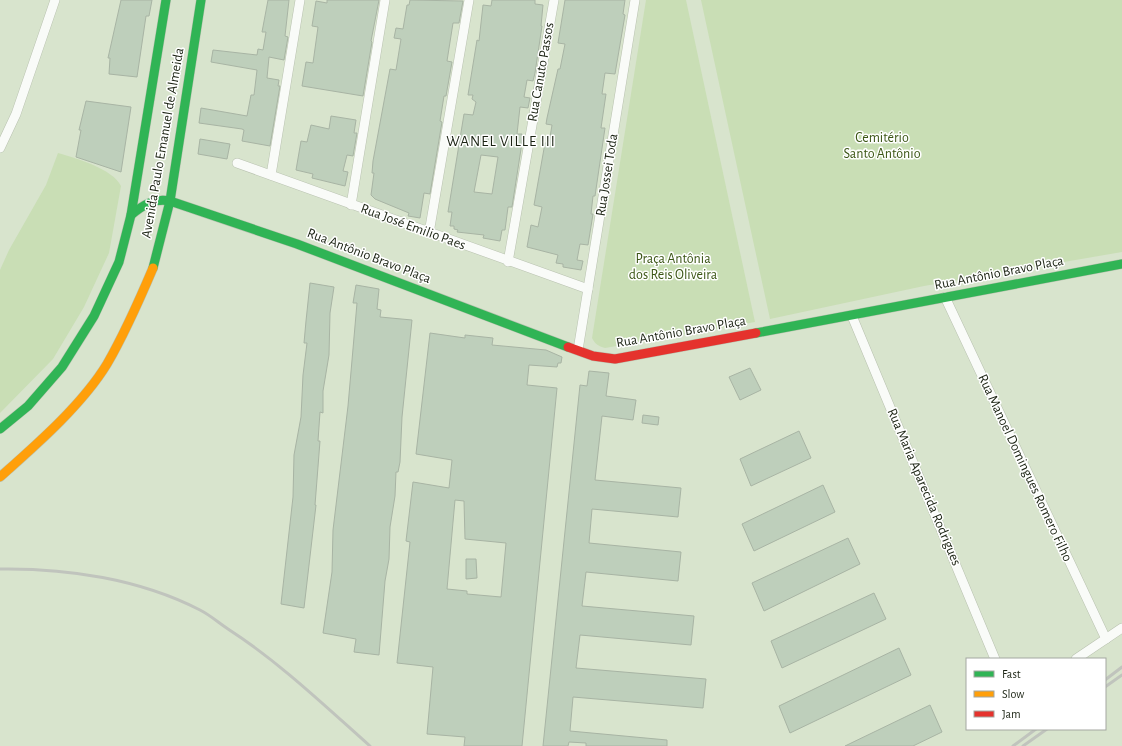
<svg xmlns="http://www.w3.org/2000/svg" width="1122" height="746" font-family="'Alegreya Sans',sans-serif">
  <rect width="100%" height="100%" fill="#d8e4cd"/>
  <g fill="#c9deb5">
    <path d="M646,0H686L755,322L605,348C598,346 595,344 592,338Z"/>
    <path d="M701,0H1122V252L924,286L770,319Z"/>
    <path d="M58,153C76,158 113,169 121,186L109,253L84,307L53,359L0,413V270L9,250L46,185Z"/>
  </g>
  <g fill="#becfbb" stroke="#a8b4a4" fill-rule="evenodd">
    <path d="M121,0H152L149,16H146L137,77L109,74L110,58H108Z"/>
    <path d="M268,0H289L285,36L288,37L284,60L269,57L267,78L279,80L278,86H280L270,146L242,141L244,130L242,129L199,123L201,108L247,116L251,95H254L257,70L211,62L213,50L257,55L258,49L263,50L266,32H262Z"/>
    <path d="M327,0H379L371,41L372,42L363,96L302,86L306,62L313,63L318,27L312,26L316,1L327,3Z"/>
    <path d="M410,0L463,1L459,23H453L447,61L452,62L446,96H444L440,121L442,122L430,194L424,193L420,218L408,216L409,213L375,199L371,195L374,173H372L373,161L390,69L396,70L401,39L394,38L396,28L403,29L407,5H409Z"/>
    <path d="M492,0H535V4L543,5L541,26H542L535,73L533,81L527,80L524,97L530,98L528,108L520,107L517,134H522L521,149L512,207H508L505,230H502L500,241L483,238L484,235L457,232L458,230L454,229V226H450L452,212H448L464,114L473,115L476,102L472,99L473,95H468L477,40L479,41L483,5L491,6ZM481,155L498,157L492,194L474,192Z"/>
    <path d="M565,0H625L623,14L625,15L615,74L605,73L602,94H606L601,128H605L595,196H593L591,214H593L588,245L580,244L577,260L583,261L581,270L563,267V264L556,263L558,255L527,247L531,225L538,227L542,207L534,205L545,143H549L552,125L546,124L547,118L558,69H560L565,44L558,43Z"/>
    <path d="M86,101L131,107L121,172L76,157L81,130H79Z"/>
    <path d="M331,116L356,120L354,133H357L353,156L347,155L343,171L348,172L345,186L312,178L313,174L296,170L301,141L307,142L311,125L329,129Z"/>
    <path d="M200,139L230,144L227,159L198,154Z"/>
    <path d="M310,283L334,287L330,313L329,355L323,391V413L320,412L318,441H320L315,505H316L304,608L281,604L293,497L294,455L301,417L303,375L307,343H304L306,321Z"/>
    <path d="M356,285L379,289L377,309L381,310L380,317L412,320L402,417L400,462L398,472H396L395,496L390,527L389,559L385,581L379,655L354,652L356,639L323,633L332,572L333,530L348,406L357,303H353Z"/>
    <path d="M430,333L465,338V335L493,338L492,345L546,350L562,357L561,363H558L557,367L529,365L527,385L557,388L522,746H464L465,737L427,734L433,667L397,663L410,542L406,541L413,482L449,488L452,460L416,454ZM455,500L464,501L465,539L506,543L501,597L467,594V591L447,589Z"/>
    <path d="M750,368L761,390L740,400L729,377Z"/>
    <path d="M589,371L609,373L606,396L636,400L633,420L602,416L595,480L681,488L678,517L592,509L589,543L681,552L678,581L586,572L582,606L694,616L691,645L580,635L576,668L706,679L703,708L573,697L570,731L667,740V746H586V743L569,742L568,746H543L580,385L587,386Z"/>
    <path d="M643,415L659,417L658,425L642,423Z"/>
    <path d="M799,431L811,458L751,486L740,459Z"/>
    <path d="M823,485L835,512L754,551L742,524Z"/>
    <path d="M848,538L860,564L764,611L752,583Z"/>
    <path d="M466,559H476L477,578L466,579Z"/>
    <path d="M874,593L886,619L782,668L771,641Z"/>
    <path d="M899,648L911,675L790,733L779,706Z"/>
    <path d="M930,705L942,732L913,746H845Z"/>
  </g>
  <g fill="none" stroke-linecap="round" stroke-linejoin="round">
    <g stroke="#b8c1af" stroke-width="10">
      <g id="street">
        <path d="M0,148L16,114L55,0"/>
        <path d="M237,163L588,289"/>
        <path d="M271,175L300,0"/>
        <path d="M351,205L385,0"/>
        <path d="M429,233L469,0"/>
        <path d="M508,262L554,0"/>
        <path d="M945,297L1106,639"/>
        <path d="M852,316L995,659"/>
        <path d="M578,350L635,0"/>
        <path d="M1076,659L1122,628"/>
      </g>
    </g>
    <g stroke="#b8c1af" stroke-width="10">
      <g id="fast">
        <path d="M131,215C143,205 154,198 170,201L297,244L568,347"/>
        <path d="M153,268L170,201L201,0"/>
        <path d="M756,333L1122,264"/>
        <path d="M0,429L28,406L62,367L94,316L119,262L131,215L166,0"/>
      </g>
    </g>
    <g stroke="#b8c1af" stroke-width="10">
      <path id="slow" d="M0,477C36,445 82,405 107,364C125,333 139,301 153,268"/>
    </g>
    <g stroke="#b8c1af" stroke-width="10">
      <path id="jam" d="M568,347L593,356L615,359L756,333"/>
    </g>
    <use href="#street" stroke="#f9fbf8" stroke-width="9"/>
    <use href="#fast" stroke="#30b455" stroke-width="9"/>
    <use href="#slow" stroke="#ff9f0a" stroke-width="9"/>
    <use href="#jam" stroke="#e5322d" stroke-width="9"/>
    <g stroke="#c0c4bd" stroke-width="3">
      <path d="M0,569C67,568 140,579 200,610C210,615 219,623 228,629C279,662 324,705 370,746"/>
      <path d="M1105,680L1122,667"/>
      <path d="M1105,687L1122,675"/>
      <path d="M1013,746L1036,729"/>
      <path d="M1023,746L1047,729"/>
    </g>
  </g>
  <g text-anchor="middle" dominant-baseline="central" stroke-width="3" stroke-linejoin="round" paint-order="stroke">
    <g font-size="14" fill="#1b2313" stroke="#fff">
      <text transform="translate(541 72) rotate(-80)">Rua Canuto Passos</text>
      <text transform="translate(163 143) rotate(-80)">Avenida Paulo Emanuel de Almeida</text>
      <text transform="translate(607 175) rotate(-81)">Rua Jossei Toda</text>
      <text transform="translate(413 227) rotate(20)">Rua José Emilio Paes</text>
      <text transform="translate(369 256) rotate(21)">Rua Antônio Bravo Plaça</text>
      <text transform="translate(999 273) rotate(-11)">Rua Antônio Bravo Plaça</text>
      <text transform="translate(681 332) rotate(-10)">Rua Antônio Bravo Plaça</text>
      <text transform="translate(1025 468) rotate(65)">Rua Manoel Domingues Romero Filho</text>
      <text transform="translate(924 487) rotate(67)">Rua Maria Aparecida Rodrigues</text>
    </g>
    <g font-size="14" fill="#3b5615" stroke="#fff">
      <text x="882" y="138">Cemitério<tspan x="882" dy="16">Santo Antônio</tspan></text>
      <text x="673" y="259">Praça Antônia<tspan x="673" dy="16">dos Reis Oliveira</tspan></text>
    </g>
    <g font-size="15" letter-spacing="1" fill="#1b2313" stroke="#fff">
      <text x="501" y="141">WANEL VILLE III</text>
    </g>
  </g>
  <rect x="966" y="658" width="140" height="72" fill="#ffffff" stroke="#a4a7a1"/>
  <rect x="974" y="671" width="20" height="6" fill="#30b455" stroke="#a4a7a1"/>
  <text x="1002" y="678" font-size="12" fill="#1b2313">Fast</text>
  <rect x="974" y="691" width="20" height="6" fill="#ff9f0a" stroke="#a4a7a1"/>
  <text x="1002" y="698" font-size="12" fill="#1b2313">Slow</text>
  <rect x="974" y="711" width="20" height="6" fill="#e5322d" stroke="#a4a7a1"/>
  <text x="1002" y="718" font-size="12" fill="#1b2313">Jam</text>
</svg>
